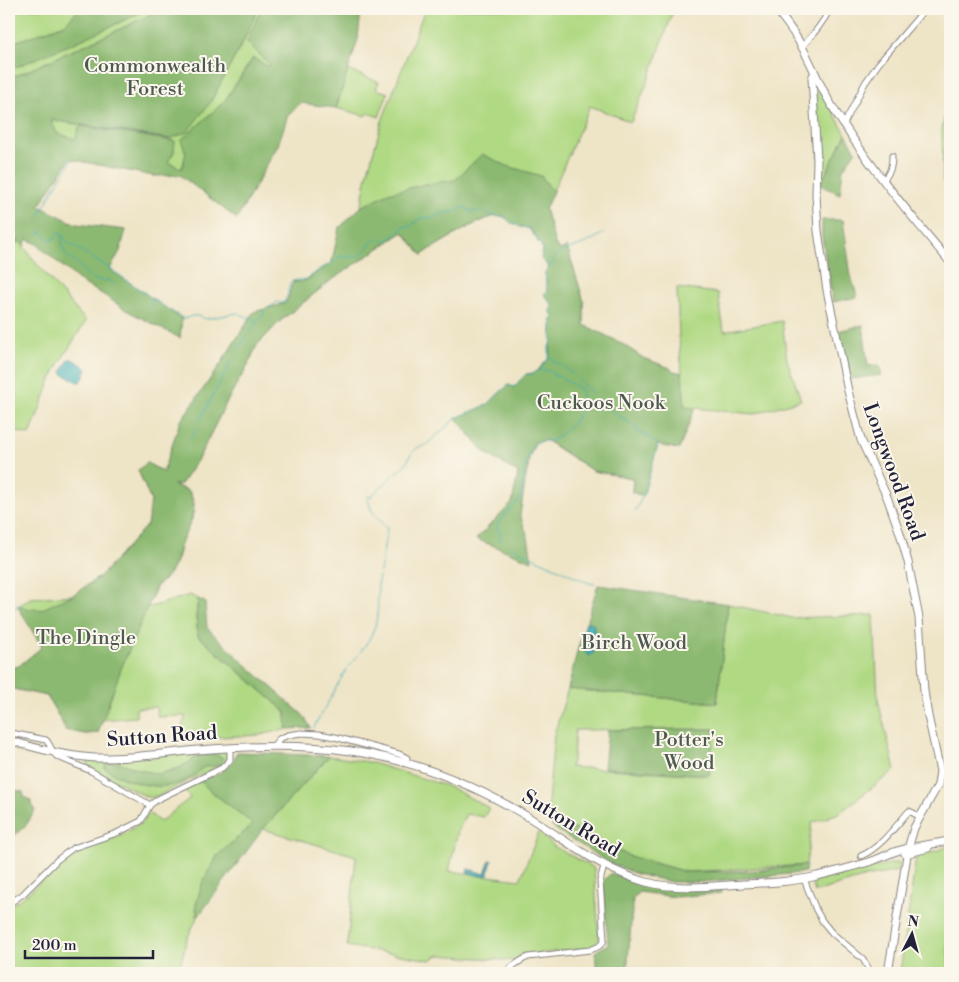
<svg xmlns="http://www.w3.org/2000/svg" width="959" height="982" font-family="'Libre Bodoni',serif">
  <rect width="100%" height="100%" fill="#fbf7ec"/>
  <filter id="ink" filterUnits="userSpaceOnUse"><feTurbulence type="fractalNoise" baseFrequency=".02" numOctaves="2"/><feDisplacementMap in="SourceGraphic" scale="10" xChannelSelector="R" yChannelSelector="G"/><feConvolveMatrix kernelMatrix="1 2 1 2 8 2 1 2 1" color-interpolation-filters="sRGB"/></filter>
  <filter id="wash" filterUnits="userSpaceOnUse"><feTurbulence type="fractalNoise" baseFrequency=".0096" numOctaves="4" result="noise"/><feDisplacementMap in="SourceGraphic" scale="20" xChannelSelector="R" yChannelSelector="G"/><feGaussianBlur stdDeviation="1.12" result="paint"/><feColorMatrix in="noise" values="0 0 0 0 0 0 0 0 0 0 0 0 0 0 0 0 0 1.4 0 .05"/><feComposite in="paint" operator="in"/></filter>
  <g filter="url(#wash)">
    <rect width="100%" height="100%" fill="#eee4c6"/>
    <g fill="#b0d983" stroke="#697e5f" fill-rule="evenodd">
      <path d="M9,9H161L129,25L25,72L9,78Z"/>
      <path d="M258,9H261L247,42L271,64L267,67L253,58L224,102L182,140L186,153L180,175L153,176L9,132L51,120L169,139L210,103L243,42Z"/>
      <path d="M425,9H674L650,76L631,122L590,106L545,209L555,244L560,250L567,247L584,302V325L619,342L643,358L670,368L673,371L682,373L679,338L677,288L718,293L724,331L782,321L787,360L801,400L753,414L695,408L679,449L658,445L643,496L632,492L633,478L593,471L545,440L535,442L529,458L528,469L522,475L484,452L456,418L480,408L488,404L506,387L509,385L513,387L517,385L519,381L526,374C536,374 538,371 543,364C547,360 549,359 550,354C551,349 549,346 552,342C550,334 554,327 551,319L554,316L551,312L552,304L544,294L547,291L545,272L549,268L541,258L543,250L541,244L538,243V239L528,228L520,227L516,224L511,223C508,220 506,217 502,216C487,213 443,242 429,250L422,255L403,232L330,281L278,323L257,345L245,371L237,383L224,407L198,459L181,484L173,485L189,491L194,503L192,519L182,540L177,559L172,569L165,579L157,585L147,608L190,595L198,599L196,617L198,636L286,712L287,729L260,735L177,739L186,716L158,717L156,707L136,708V717L102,720L98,733L85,734L65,730L63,724L47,696L9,688V669L19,666L42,647L18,607L30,598L73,595L102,575L148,524L151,501L138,470L147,463L163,472L180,422L218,368L254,312L283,304C291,299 289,290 293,282C307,282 309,279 319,271C323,268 328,265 332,262L339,230L361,207L367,175L382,121Z"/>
      <path d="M348,70L379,82L376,89L388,93L379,117L368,113L366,116L336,108Z"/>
      <path d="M950,85V181L943,182L942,129Z"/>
      <path d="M815,86H818L846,134L820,185V162L821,159L819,157Z"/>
      <path d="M19,240L36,263L86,321L65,354L52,377L30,435L9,429V253Z"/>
      <path d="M728,604L792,618L874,615L878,700L895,770L839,813L812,823L806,865L686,872L629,856L553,819L547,814L554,735L568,689L717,703ZM575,730L714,729L709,775L570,767L573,759Z"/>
      <path d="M223,751C230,754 228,759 223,764L160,795L151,798L145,796L89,767L87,763L90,760Z"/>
      <path d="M329,756L369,762L450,787L489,808L484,817L466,814L458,831L449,871L520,880L539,832L555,847L594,868L599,940L595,944L587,948L520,956L516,961L439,955L430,960L347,946L356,856L263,829Z"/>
      <path d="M200,781L208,789L254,824L217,856L196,904L197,918L187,939L178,973H9V907L28,893L68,856L78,849L120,836L143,822L149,813L160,822L190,798L184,789Z"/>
      <path d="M950,846V973H900L916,858Z"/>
      <path d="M899,862V871L866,877L815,892L811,881Z"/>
    </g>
    <g fill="#8cb971" stroke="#576e56">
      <path d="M79,9H149L83,39L9,70V44L65,24Z"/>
      <path d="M161,9H258L243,42L210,103L187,132L170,139L51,120L57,133L75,139L80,126L175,141L174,152L168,162L182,169L186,153L181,140L224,102L253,58L267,66L270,65L247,42L261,9H361L358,39L336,108L300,103L288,115L278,145L237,219L180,175L153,176L70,159L39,206L76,224L126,230L120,251L110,269L182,319L180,338L126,310L104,295L84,284L50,256L37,244L27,239L24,246L18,240L9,253V78L25,72L129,25Z"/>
      <path d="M846,134L856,151L843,169L840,194L820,185Z"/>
      <path d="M482,154L507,166L541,176L553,191L545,209L555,244L560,250L567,247L584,302V325L619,342L643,358L670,368L673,371L682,373L685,407L695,408L679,449L658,445L643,496L632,492L633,478L593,471L546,440L535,442L529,458L520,515L528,537L532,561L476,539L512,503L518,473L484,452L456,418L480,408L488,404L506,387L509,385L513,387L517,385L519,381L526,374C536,374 538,371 543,364C547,360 549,359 550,354C551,349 549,346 552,342C550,334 554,327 551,319L554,316L551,312L552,304L544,294L547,291L545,272L549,267L541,258L543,250L541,244L538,243V239L529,228L520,227L516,224L511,223C508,220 506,217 502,216C487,213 443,242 429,250L422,255L403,232L330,281L278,323L257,345L245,371L237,383L224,407L198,459L181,484L173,485L189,491C191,496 194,501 194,506C193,518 188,528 183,539C175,559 177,571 157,585L121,669L98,733L85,734L65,730L63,724L47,696L9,688V669L19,666L42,647L18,607L40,610L73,595L102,575L147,525L151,501L138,470L147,463L163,472L180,422L218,368L254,312L283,304C291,299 289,290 293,282C307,282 309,279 319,271C323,268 328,265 332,262L339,228L361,207L388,193L426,184L455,180Z"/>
      <path d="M822,220H843L851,277L855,289L857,297L833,302L822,236Z"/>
      <path d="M863,325L868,366L879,365L882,375L850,379L838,331Z"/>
      <path d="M598,585L728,604L717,703L568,689L578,648Z"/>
      <path d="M198,599L205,602L207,628L243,662L303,715L311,728L287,729L286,712L198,636L196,617Z"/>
      <path d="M714,729L709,775L604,768L608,730Z"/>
      <path d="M237,752L329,756L263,829L197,918L196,904L203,881L217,856L253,824L208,789L200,781C218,773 230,772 237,752Z"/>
      <path d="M214,754L222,757L223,764C217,767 211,765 205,767C201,769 198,772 195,775C191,778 186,780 182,782C159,793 123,781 104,768L107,763L114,762L124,764L140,770L159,774L179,768L191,761L197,756Z"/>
      <path d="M9,789L23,792L24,797L30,800L35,810L27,824L9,841Z"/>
      <path d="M553,819L629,856L686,872L752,871L806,865L805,872L791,874L702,882H672L636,874L608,862L552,827Z"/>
      <path d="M611,873L645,886L682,890H722V893L675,897L639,892L633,898L627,973H597L595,952L608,944L603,881Z"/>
      <path d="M947,914H950V973H949Z"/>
    </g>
    <g fill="#3aacb3" stroke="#2e6777">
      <path d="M69,359H72L84,366L87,369L83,379L80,382H78L63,374L62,372Z"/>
      <path d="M586,622H590L593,623C595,632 597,645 593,654L588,656C579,646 584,633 586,622Z"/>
      <path d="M490,860L492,861L488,874L487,876H479L467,872L468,869L485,874Z"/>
    </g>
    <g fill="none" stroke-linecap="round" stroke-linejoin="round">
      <g stroke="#3aacb3" stroke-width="1">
        <path d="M39,216L56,185L72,160"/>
        <path d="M37,234L42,232L50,240L54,239L57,234L60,233L69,243L110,269L148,295L151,299L153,307"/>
        <path d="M62,237C62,243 63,251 67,256C69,259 74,260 77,263C82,268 87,277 94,279C100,282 104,280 110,280L114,285"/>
        <path d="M549,268L555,258L561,252L586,243L604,233"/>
        <path d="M152,299L184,319L192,316H198L205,319L237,313L256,320"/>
        <path d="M251,331L257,320L263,316L264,310C268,307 273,306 277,302L280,303H283C290,295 287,289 291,281L307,279L321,268L325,267L338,259L339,257C346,255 353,260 360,255C370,250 371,232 386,241L388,240L403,227L411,226L420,218H433L440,214L453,212L465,207L471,212L482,211C493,219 502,211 511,223L516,224L520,227L529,228C531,234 537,237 538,243H540L543,250L541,258L549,268L545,272L547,291L544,294L552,304L551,312L554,316L551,319C554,327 550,334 552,342L549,346V357L541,369L543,371L548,370L550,372L553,373L554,376H558L580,389L582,392V406L574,422L554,440L537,442L533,445L525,463L520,500L506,513L497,526L496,528L500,531V541"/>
        <path d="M238,349L247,336"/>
        <path d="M549,357L553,359L554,362L561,365L575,376L605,406L638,429L637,432L649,437L658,445L643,496L635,511"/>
        <path d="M200,420L231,361"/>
        <path d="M191,438L195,430"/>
        <path d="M509,546L589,583L595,584"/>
        <path d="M380,572L387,529L372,511L367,497H370L406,464L411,454L417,448L426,445L456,418L480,408L488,404L506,387L509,385L513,387L517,385L519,381L526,374H532L541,369"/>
        <path d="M9,610L21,604"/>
        <path d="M314,728L316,723C326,707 334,691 343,675C353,660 369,645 375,626C380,609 376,593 379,576"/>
      </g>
    </g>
  </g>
  <g filter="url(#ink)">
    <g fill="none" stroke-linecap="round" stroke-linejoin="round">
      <g stroke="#888380" stroke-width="7">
        <g id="street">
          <path d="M802,47C813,35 823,23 830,9"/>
          <path d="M844,124L865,83L879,63L925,9"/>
          <path d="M883,181C890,172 892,168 892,156"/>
          <path d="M9,733H11L46,740C51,745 52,754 58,757L91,771L150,805"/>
          <path d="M273,746L279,739L288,735L301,733L319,734L335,737L399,754L407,758V763"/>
          <path d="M861,856C881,847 895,827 909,811L921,817"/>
          <path d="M804,879L816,910L823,922L832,933L863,959L871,973"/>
          <path d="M9,904L23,894L57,860L73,848L117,833L141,821L150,805L158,799L222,768L230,760V748"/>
          <path d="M506,973C513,965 519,961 528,957L590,950C596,948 602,946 604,940L600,881L604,866"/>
        </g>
      </g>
      <g stroke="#888380" stroke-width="9">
        <g id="secondary">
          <path d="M776,9C785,21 795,33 802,47C812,64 819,84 829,101C863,159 907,211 950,262"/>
          <path d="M814,74L812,78L817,160L816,194L818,231L827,290L848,391L861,440L887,497L900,533L908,562L919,618L924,691L928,716L940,771L938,785L914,828L908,849L888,973"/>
          <path d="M9,740C37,749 66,756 95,758C130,759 164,753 198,750C249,746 300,744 351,751C415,760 475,785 530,818C567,841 602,870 646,882C672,889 702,887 729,885C758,883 789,883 817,876C835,872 852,867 869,862C879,859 888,854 897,851C915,846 932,844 950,841"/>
          <path d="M905,854L928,848"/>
        </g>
      </g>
      <use href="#street" stroke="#fff" stroke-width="5"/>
      <use href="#secondary" stroke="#fff" stroke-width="7"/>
    </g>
  </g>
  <g text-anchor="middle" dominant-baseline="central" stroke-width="4" stroke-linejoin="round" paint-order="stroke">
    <g font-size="20" fill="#4d5951" stroke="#fbf7ec">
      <text x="155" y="66">Commonwealth<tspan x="155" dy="23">Forest</tspan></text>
      <text x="601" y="403">Cuckoos Nook</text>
      <text x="86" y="638">The Dingle</text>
      <text x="634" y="643">Birch Wood</text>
      <text x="689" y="740">Potter's<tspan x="689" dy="23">Wood</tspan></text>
    </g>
    <g font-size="20" fill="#22223b" stroke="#fbf7ec">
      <text transform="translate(893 472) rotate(70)">Longwood Road</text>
      <text transform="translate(162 737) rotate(-4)">Sutton Road</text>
      <text transform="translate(571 824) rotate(31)">Sutton Road</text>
    </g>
  </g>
  <rect width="959" height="982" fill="none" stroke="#fbf7ec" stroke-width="30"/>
  <g transform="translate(912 934) rotate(6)" stroke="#fbf7ec" stroke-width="4" paint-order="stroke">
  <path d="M0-4L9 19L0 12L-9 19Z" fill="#22223b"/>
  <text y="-8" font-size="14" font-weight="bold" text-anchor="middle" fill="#22223b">N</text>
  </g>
  <path d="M25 950v8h128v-8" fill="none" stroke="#22223b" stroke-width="2.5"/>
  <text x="32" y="950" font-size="15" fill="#22223b" stroke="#fbf7ec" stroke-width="4" paint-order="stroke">200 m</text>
</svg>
